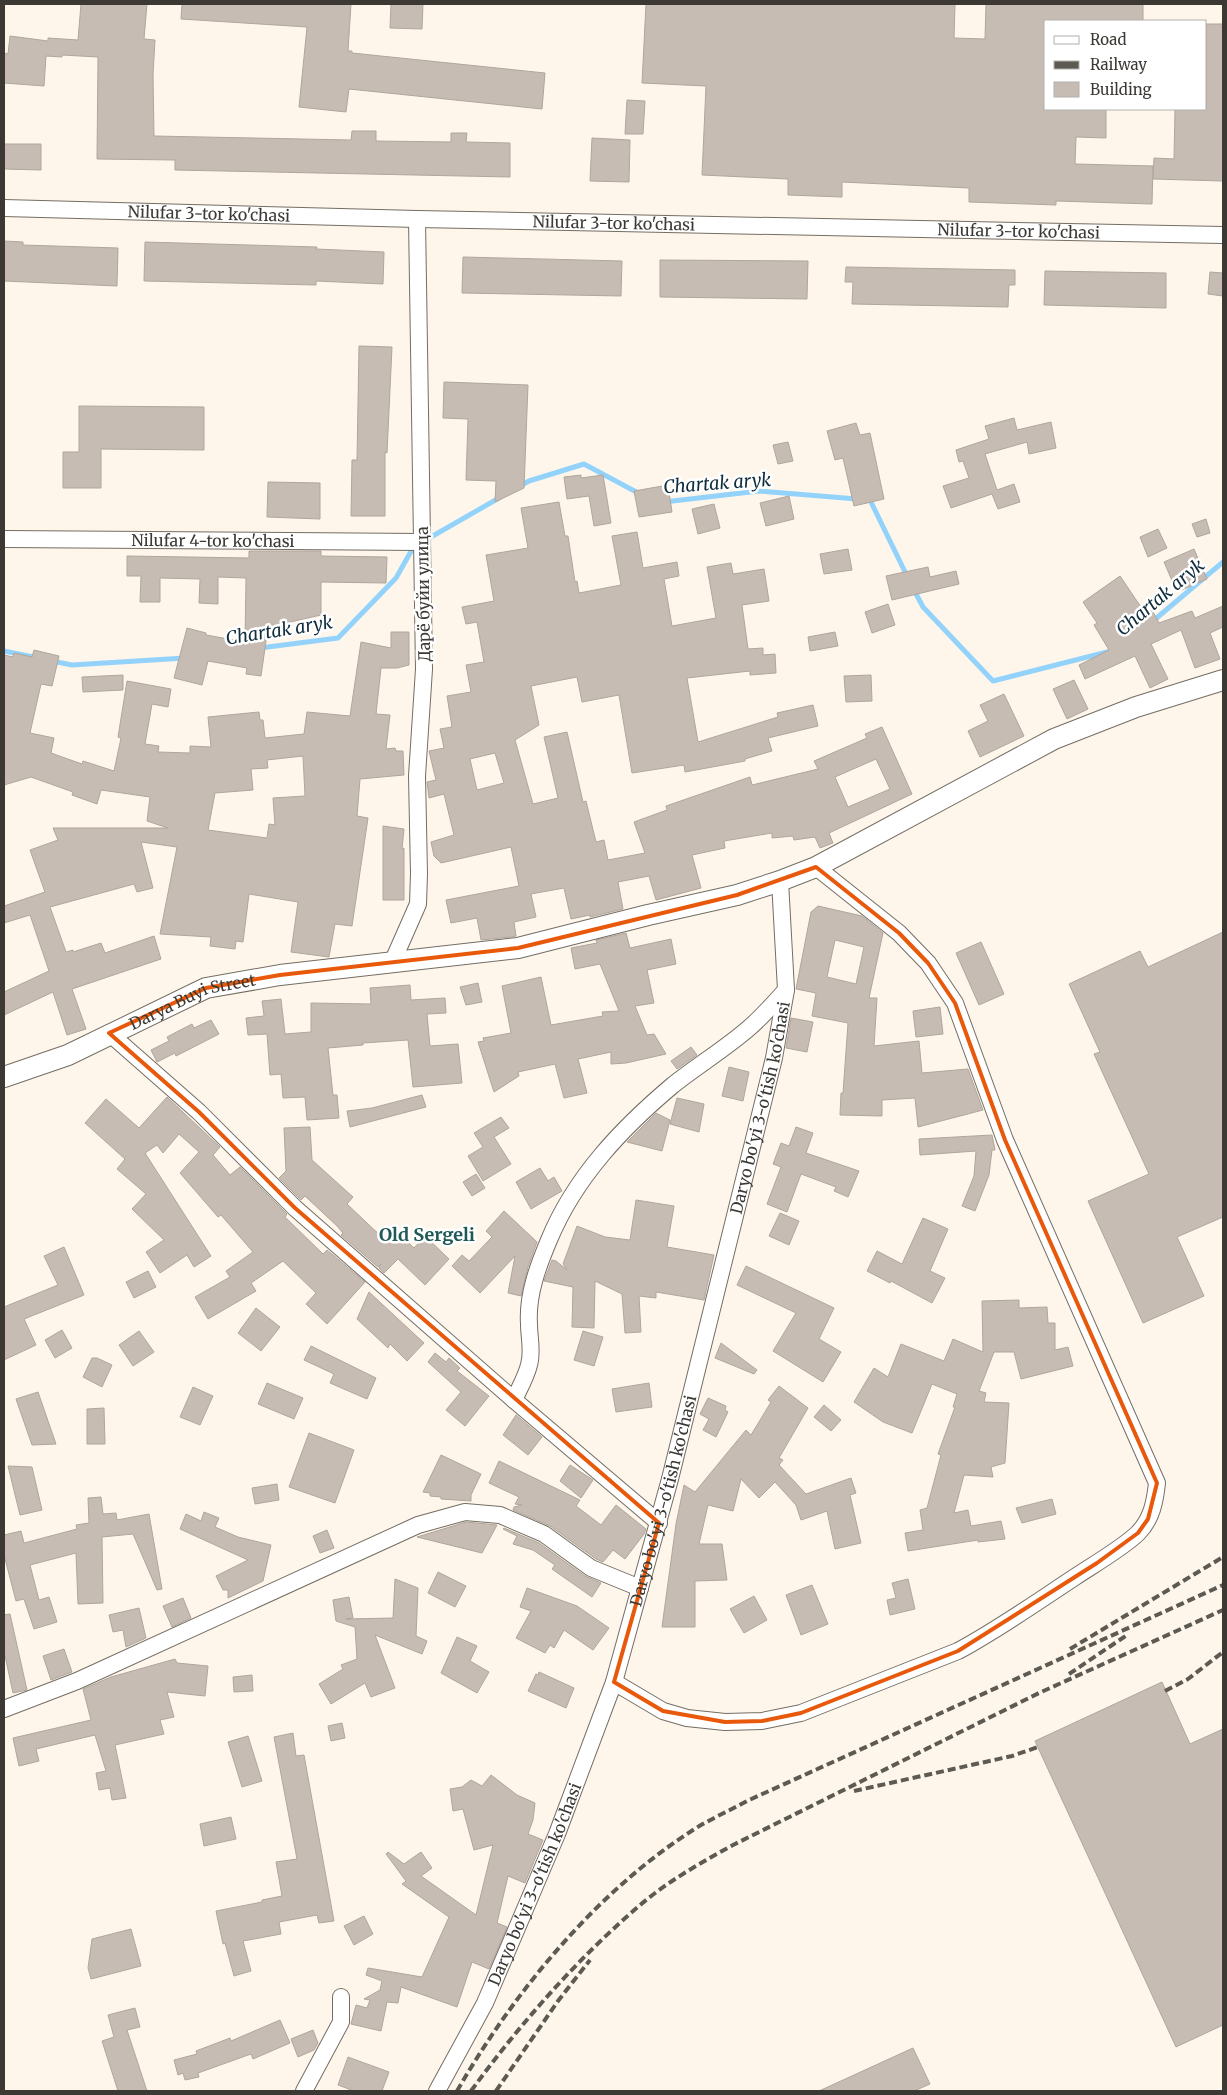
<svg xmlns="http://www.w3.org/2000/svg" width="1227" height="2095" font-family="Merriweather,serif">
  <rect width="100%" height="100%" fill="#fef6ea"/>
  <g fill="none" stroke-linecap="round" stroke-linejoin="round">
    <g stroke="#93d3fb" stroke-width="5">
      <path d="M520,486L529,481L584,464L640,494"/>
      <path d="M868,500H870L908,578"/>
      <path d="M664,502L759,491L857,499"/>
      <path d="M424,541L499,498"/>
      <path d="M914,590L923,607L993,681L1107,652"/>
      <path d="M1153,621L1223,562"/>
      <path d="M260,648L338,638L396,578L414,546"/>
      <path d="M4,651L38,658"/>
      <path d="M52,661L72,665L185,658"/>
    </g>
  </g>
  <g fill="#c6bcb3" stroke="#b0a69c" fill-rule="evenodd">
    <path d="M81,4H147L144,39L155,40L153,74L154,136L351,140L352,131H376V141L451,142V133H467L466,142L510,143V177L175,170V160L97,159L98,57L62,55V57L46,56L44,86L4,83V53L8,54L10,36L48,41V38L78,40Z"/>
    <path d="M182,4H351L348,51H352V53L545,73L542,109L349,89L346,112L299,107L307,27L181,19Z"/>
    <path d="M391,4H423L422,29L390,28Z"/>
    <path d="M646,4H955L954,38L985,39L986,4H1143V21H1046V109H1106V138L1076,137L1075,164L1153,166L1152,204L1056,201V205L969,202V188L842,182V197L788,195V179L702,175L706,86L642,83Z"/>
    <path d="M1206,24H1223V181L1153,179L1154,158L1174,159L1175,109H1206Z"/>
    <path d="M627,100L645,101L643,134H625Z"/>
    <path d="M592,138L630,140L629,182L590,181Z"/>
    <path d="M4,144H41V170L4,169Z"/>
    <path d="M4,241L23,242V245L118,248L117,286L4,281Z"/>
    <path d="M145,242L317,247L316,249L384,252L383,284L316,281V285L144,281Z"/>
    <path d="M463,257L622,261L621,296L462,293Z"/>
    <path d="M660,260L808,261L807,299L660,297Z"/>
    <path d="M846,267L1015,270V285H1009L1008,307L852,304L853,282H845Z"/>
    <path d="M1045,271L1166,273V308L1044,305Z"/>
    <path d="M1210,272L1223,273V296L1208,294Z"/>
    <path d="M359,346L392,347L387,453L385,452V516H351L352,460H357Z"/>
    <path d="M444,382L528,385L524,488L495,502L496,481L466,480L468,419L443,418Z"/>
    <path d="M79,406L204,407V450L101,449V488H63V452H79Z"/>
    <path d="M1014,418L1017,430L1051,422L1056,448L1029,454L1027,442L985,454L997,490L1014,484L1020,502L998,509L992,494L951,508L943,486L969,478L963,461L959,462L956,450L989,439L985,426Z"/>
    <path d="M856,423L860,435L870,433L884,499L854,506L843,458L835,460L827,431Z"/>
    <path d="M788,442L793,461L778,464L773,445Z"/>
    <path d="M581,475V478L603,475L611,523L594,526L589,496L567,499L564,477Z"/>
    <path d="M268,482L320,483V519L267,517Z"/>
    <path d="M668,485L672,512L639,517L634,491Z"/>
    <path d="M789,496L794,519L766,526L760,503Z"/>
    <path d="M559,502L565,536H568L575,582L577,581L579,593L621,585L612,536L637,532L643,568L677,562L679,576L664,579L672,626L716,618L707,567L731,563L733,574L764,569L769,601L742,605L748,649L763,648V655L775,654L776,673L750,675V671L687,678L698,742L778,717L777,713L813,705L818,726L768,738L772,751L745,759V761L685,772L684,765L632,773L619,695L582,702L577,677L531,686L539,725L515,740L533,804L558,798L544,737L567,732L583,802L586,801L596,842L604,840L608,860L645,853L634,822L667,810L666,806L750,777L752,785L818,769L814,761L867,738L865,734L882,727L912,794L829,833L833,843L820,848L815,837L794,840L793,836L772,838V833L724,841L725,848L692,855L701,888L656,900L649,876L618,882L623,909L590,917V915L571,919L564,888L531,894L536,917L514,922L516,936L511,937L481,940L477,918L451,923L446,900L519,886L511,847L441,863L434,856L431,842L454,835L444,794L429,798L427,782L436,780L429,751L444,748L440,729L452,727L447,696L471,692L466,665L484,662L477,622L466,624L462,607L494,601L486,555L528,548L521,508ZM495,753L504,783L477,790L470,759ZM876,759L890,789L848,807L835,777Z"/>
    <path d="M714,504L720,528L698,534L692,509Z"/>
    <path d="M1206,519L1210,533L1197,537L1192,524Z"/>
    <path d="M1158,529L1167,548L1148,557L1140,537Z"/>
    <path d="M848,549L852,570L824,574L820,554Z"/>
    <path d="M1194,549L1207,579L1177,592L1164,562Z"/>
    <path d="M249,551H321V556L387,557L386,583L321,582V615L268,627L261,676L246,674L247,668L208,661L202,685L174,678L187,628L206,633V635L245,642L246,578L218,577V604L199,603L200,579L160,578V602H140L141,576H127V556L249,558Z"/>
    <path d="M928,567L930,577L956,571L959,584L892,600L886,576Z"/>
    <path d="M1120,576L1145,613L1152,610L1159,623L1192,611L1195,618L1223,606V627L1210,633L1220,659L1195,668L1181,630L1151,644L1168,679L1150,688L1135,656L1085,679L1079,665L1109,650L1094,625L1097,623L1083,602Z"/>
    <path d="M888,604L895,625L872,633L865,612Z"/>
    <path d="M391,632H409V665L397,668H381L376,714L390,715L386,749L395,748L396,751H403L404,775L360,779L357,816L368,818L352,926L335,924L329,957L291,952L298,902L249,894L243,942L236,941L235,949L210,946L211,937L160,934L177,847L141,842L153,888L137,892L134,884L50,907L66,952L73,950V952L101,943L105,953L154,936L161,959L72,989L86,1029L67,1035L53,992L4,1015V992L49,971L30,915L4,923V906L45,892L30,850L58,840L53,828H168L147,821L150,797L101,790L97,804L72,795L73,792L31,777L4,785V655L13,657L14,653L32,657L34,650L59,656L52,686L41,684L30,733L54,738L51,753L82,764L83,761L114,771L121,738L118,737L127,681L171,689L168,707L152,704L145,744L159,746L158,752L190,753V746L211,747L208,717L259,712L260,720H263L265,738L304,734L307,712L350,716L361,642L391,648ZM303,756L305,796L273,798L275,825L269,824L267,838L208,830L215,793L253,790L251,769L268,768L267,760Z"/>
    <path d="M835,632L838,646L810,651L808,637Z"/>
    <path d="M123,675V690L83,692L82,677Z"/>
    <path d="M871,675L872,701L846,702L844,676Z"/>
    <path d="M1074,680L1088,709L1067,719L1053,689Z"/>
    <path d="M1004,694L1024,736L980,757L968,731L988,721L980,705Z"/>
    <path d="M383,826L404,829L402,849L404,848V900H383Z"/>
    <path d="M818,906L862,916L883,933L869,998H877L874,1046L919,1041L922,1073L968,1069L983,1110L918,1127L915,1098L882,1100V1116L840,1115L841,1093H843L848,1023L812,1016L816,993L796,989L811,912ZM835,940L864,947L856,984L827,977Z"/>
    <path d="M1223,932V1217L1177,1237L1204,1296L1143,1323L1088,1201L1149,1174L1094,1054L1100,1052L1069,984L1140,951L1148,967Z"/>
    <path d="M626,933L630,948L671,939L676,964L647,970L654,1003L635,1006L647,1035L654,1034L666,1054L626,1063L611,1064V1052L578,1059L587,1093L564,1098L555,1064L518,1072L519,1076L494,1092L478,1042L484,1041L483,1038L511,1033L502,986L541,977L551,1025L603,1016L602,1012L619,1011L600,964L575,969L571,948L597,943L596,940Z"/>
    <path d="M981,942L1004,994L979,1005L956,953Z"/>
    <path d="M478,983L482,1002L466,1005L460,987Z"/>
    <path d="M410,985L411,1000L445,998L446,1013L427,1014L430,1046L458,1044L462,1083L413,1087L408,1040L363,1043V1045L328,1048L333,1095H337L339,1118L307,1120L305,1097L283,1098L281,1074L270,1075L267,1034L248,1035L246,1018L264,1016L262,1001L281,999L285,1034L311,1032V1003L371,1004L370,988Z"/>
    <path d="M940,1007L943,1034L916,1037L913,1011Z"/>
    <path d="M791,1018L813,1022L807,1052L786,1048Z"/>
    <path d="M211,1020L219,1034L176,1056L175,1053L157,1062L151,1050L169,1041L167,1037L192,1024L194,1028Z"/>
    <path d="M691,1047L697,1055L677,1069L671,1061Z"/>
    <path d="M729,1067L749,1072L743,1101L722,1096Z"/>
    <path d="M422,1095L426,1107L350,1127L347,1111L372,1108Z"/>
    <path d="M167,1097L220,1147L213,1155L230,1175L240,1167L287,1214L285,1217L323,1254L327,1250L365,1282L327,1324L306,1304L316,1293L283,1261L251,1283L256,1291L208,1319L195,1297L230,1277L226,1271L253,1252L221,1215L218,1217L180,1173L199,1152L179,1134L163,1153L157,1145L145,1153L211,1256L194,1267L187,1255L160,1273L146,1252L164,1240L132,1209L146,1194L117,1169L125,1159L85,1123L106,1099L139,1128Z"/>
    <path d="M677,1098L704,1104L699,1132L670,1124Z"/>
    <path d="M656,1113L670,1120L662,1151L627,1142Z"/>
    <path d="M501,1117L509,1128L494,1137L511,1164L483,1181L468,1156L483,1147L474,1133Z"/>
    <path d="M310,1127L312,1160L353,1197L347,1204L385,1240L395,1230L414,1248L425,1236L449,1259L425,1285L398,1259L384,1273L379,1268L381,1264L378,1267L341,1235L343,1233L337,1226L305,1196L301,1200L279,1178L286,1171L284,1128Z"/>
    <path d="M796,1127L813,1133L806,1153L859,1171L848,1197L834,1191L836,1187L801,1174L787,1212L767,1204L781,1167L773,1164L781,1143L789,1146Z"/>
    <path d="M992,1135L995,1150H992L989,1175L975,1211L962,1206L974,1176L976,1151L920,1155L919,1139Z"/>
    <path d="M540,1168L548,1181L554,1177L562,1191L531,1209L516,1182Z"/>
    <path d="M476,1174L485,1188L472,1196L463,1182Z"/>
    <path d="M636,1200L674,1206L667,1247L714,1255L704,1300L656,1292V1298L639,1296L641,1332L625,1333L622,1294L595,1281L594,1328L572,1327L573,1287L544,1281L552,1260L556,1261L567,1270L563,1264L577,1226L605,1237L630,1240Z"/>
    <path d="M504,1211L537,1242L528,1267L521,1296L508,1293L515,1256L480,1293L452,1266L462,1255L469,1261L492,1237L486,1231Z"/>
    <path d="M780,1213L799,1221L789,1245L769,1236Z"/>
    <path d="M923,1218L948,1229L930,1271L945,1278L932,1303L891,1281L890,1283L867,1271L877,1251L902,1264Z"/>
    <path d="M64,1247L84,1295L24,1319L36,1345L4,1360V1307L58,1285L44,1256Z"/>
    <path d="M746,1266L834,1308L819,1339L841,1352L823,1382L773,1351L796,1313L737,1285Z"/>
    <path d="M148,1271L156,1287L134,1298L126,1282Z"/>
    <path d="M369,1292L424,1343L407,1361L390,1344L388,1348L357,1319Z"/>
    <path d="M1019,1300V1308L1047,1307L1048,1323H1055V1350L1068,1347L1073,1366L1021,1379L1014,1352H994L979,1391L986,1393L984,1402L1009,1403L1005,1463L991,1467L993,1477L964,1475L954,1513L968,1510L971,1526L1001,1521L1005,1539L978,1542V1540L908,1551L905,1533L923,1530L920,1510L927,1508L941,1455L938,1454L955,1407H953L957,1394L932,1384L912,1433L883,1422L854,1402L874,1368L888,1377L901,1344L944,1361L953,1339L983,1352L982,1301Z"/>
    <path d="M256,1308L280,1327L261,1351L238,1333Z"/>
    <path d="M62,1330L72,1348L55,1358L45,1340Z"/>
    <path d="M139,1331L154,1352L133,1366L119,1345Z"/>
    <path d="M583,1331L603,1337L594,1366L574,1360Z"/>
    <path d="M721,1343L757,1370L754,1374L715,1358Z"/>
    <path d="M311,1346L376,1378L367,1399L330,1383L334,1374L304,1360Z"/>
    <path d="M435,1353L446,1362L449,1358L460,1368L457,1371L489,1396L465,1426L446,1410L461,1392L428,1362Z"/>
    <path d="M92,1358H97L112,1365L102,1387L83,1377Z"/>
    <path d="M267,1383L303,1398L294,1419L258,1404Z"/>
    <path d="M649,1383L652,1407L616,1412L612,1389Z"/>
    <path d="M779,1386L808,1408L779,1458L783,1460L779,1465L806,1494L851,1478L856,1493L850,1495L861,1543L835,1549L827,1511L801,1520L796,1505L775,1482L759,1498L741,1479L733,1511L708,1505L699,1544H722L727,1580L695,1581V1627H662L676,1524L684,1485L695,1492L746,1430L751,1435L771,1402L768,1400Z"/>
    <path d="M193,1387L213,1396L200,1425L180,1417Z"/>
    <path d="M38,1392L56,1444L32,1445L16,1399Z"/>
    <path d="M708,1398L726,1406L725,1410L728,1412L716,1437L703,1430L709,1419L700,1414Z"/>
    <path d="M824,1405L841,1420L831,1431L814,1417Z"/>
    <path d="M104,1408L105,1444H87V1409Z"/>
    <path d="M516,1415L542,1437L528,1455L503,1435Z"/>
    <path d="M309,1433L354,1450L335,1503L289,1487Z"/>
    <path d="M441,1455L481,1474L471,1495V1501L441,1499V1497L430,1496V1493L423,1492Z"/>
    <path d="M499,1461L580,1500L576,1506L601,1525L616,1505L646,1529L644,1534L625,1559L613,1550L603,1562L596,1559L550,1526L513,1510L514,1507L522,1505L515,1504L519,1497L489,1483Z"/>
    <path d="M570,1465L593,1480L581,1498L560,1481Z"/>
    <path d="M8,1466L32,1467L42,1510L20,1515Z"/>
    <path d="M277,1484L279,1500L255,1504L252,1488Z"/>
    <path d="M101,1497L103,1514L116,1513L117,1520L149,1514L162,1589L157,1590L133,1534L102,1537L103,1603L78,1604L76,1553L30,1565L39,1600L49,1597L57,1622L34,1629L24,1599L16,1601L4,1555V1535L21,1531L24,1543L77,1529L76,1525L89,1523L88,1498Z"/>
    <path d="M1052,1499L1056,1514L1022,1523L1016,1508Z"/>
    <path d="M204,1512L219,1518L215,1527L238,1537L271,1545L263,1581L228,1598V1590H223L216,1576L248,1560L180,1529L186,1514L201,1521Z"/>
    <path d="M466,1522L497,1525L482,1553L417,1537Z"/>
    <path d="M504,1528L539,1543L585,1576L601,1583L592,1597L552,1569L555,1565L533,1550L513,1544L517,1536L503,1529Z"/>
    <path d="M327,1530L334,1548L320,1553L313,1536Z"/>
    <path d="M438,1572L466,1586L455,1607L428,1593Z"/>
    <path d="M395,1579L418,1588L416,1636L427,1641L422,1654L375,1635L395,1688L371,1697L365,1683L331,1704L319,1684L343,1669L341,1665L357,1659L355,1627L336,1621L333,1600L349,1597L353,1618L346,1619L393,1618Z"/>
    <path d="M908,1579L915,1609L890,1615L887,1600L896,1598L892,1583Z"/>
    <path d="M812,1585L828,1624L801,1635L786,1595Z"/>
    <path d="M527,1588L577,1606L609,1628L593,1650L564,1630L554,1648L550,1645L545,1653L516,1638L531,1611L520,1607Z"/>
    <path d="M754,1596L767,1620L744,1633L730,1609Z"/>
    <path d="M183,1598L191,1618L172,1627L163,1606Z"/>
    <path d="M139,1608L146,1638L126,1647L123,1630L113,1632L109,1615Z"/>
    <path d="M10,1614L27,1690L13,1693L4,1651V1615Z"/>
    <path d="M457,1637L477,1646L470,1661L489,1672L477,1693L441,1673Z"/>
    <path d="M64,1649L72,1672L51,1680L43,1656Z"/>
    <path d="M175,1659L177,1663L208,1666L205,1696L167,1692L174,1717L160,1720L164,1734L115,1745L126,1798L112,1800L110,1788L99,1790L96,1773L106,1771L95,1735L36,1749L39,1761L19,1766L13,1738L91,1720L83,1689L111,1677Z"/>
    <path d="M539,1672L574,1688L566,1708L528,1691L536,1674L538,1675Z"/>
    <path d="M252,1675L253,1691L234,1692L233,1677Z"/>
    <path d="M1162,1682L1190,1744L1223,1729V2025L1176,2047L1035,1741Z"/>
    <path d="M342,1723L345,1738L331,1741L328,1726Z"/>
    <path d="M293,1733L296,1756L304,1755L334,1921L319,1923L317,1915L279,1922L281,1934L243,1941L251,1971L234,1976L225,1943L223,1944L216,1911L262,1902V1900L282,1896L276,1862L297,1859L274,1737Z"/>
    <path d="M248,1736L262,1781L242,1787L228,1742Z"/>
    <path d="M491,1775L517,1795L535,1803L533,1820L528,1834L543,1840L525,1883L508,1876L497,1923L507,1927L489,1969L472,1962L457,2007L401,1987L398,2003L387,2002L381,2031L351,2024L356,2005L367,2008L370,2000L364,1999L380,1990L382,1981L366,1975L368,1968L422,1977L449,1917L402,1884L406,1881L386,1854L388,1852L404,1864L421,1852L432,1868L421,1876L476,1915L493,1845L474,1850L463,1809L453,1811L450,1789L462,1787L471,1780L482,1786Z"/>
    <path d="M231,1817L236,1839L204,1846L200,1824Z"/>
    <path d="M364,1916L373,1934L354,1945L344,1926Z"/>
    <path d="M131,1929L141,1966L91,1979L88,1968L92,1939Z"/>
    <path d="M135,2008L140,2027L127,2030L147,2091H118L102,2041L114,2037L108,2015Z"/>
    <path d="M280,2020L290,2043L253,2059L251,2054L198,2073L199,2077L185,2080L183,2073L178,2075L174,2060L197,2054L196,2051L230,2038L231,2041Z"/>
    <path d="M313,2030L318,2043L314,2050L298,2057L291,2039Z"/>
    <path d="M913,2048L930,2084L914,2091H819Z"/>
    <path d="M348,2057L389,2072L382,2091H354L338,2085Z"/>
  </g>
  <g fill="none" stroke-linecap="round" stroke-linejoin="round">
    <g stroke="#746d63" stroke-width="18">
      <g id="minor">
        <path id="s1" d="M4,208L417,219L1223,235"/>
        <path id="s2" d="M4,539L422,542"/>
        <path d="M392,963L418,904L419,874L417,776L424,669L417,219"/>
        <path d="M109,1033L199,1112L295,1208L514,1400L659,1523"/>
        <path d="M514,1400C519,1389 526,1377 529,1365C533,1351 529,1338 529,1324C527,1295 538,1266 549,1240C575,1177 622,1128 673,1085C698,1065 725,1049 749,1028C762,1017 774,1003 786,990"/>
        <path d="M614,1682L663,1711L687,1718L725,1722L762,1721L801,1713L958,1651C999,1629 1037,1602 1075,1577C1093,1565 1124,1547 1138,1533C1152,1519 1155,1501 1157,1483L1005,1140L955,1003L928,963L899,933L816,867"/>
        <path d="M4,1709L77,1681L418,1525L465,1512L500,1515L544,1534L591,1568L640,1588"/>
        <path d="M304,2091L341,2022V1997"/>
        <path id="s3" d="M437,2091L485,2003L557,1834L614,1682L670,1479L774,1058L786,990L780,881"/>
      </g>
    </g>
    <g stroke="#746d63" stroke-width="22">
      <g id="tertiary">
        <path id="s4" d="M4,1077L68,1055L206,988L280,975L518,948L648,915L737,895L780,881L816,867L1054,739L1136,707L1223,680"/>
      </g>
    </g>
    <use href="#minor" stroke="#fff" stroke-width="16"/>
    <use href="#tertiary" stroke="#fff" stroke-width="20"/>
    <g stroke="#5d5a53" stroke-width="4" stroke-dasharray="8 4" stroke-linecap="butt">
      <path d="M1070,1649L1223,1557"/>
      <path d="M1069,1674L1127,1635"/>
      <path d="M1165,1691L1188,1679L1223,1652"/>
      <path d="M854,1791L1012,1756L1038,1747"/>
      <path d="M457,2091C514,1992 596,1892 693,1830C710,1819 729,1811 747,1801L1223,1585"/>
      <path d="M471,2091C520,2024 576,1960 639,1906C668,1881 702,1862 735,1844L1039,1693L1223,1610"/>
      <path d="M496,2091L558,2001L590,1960"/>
    </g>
  </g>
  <path fill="none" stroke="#e8590c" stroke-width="4" stroke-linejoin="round" d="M816,867L899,933L928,963L955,1003L1005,1140L1157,1483L1148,1519L1138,1533L1097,1563L958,1651L801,1713L762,1721L725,1722L663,1711L614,1682L659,1523L295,1208L199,1112L109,1033L206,988L280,975L518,948L737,895Z"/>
  <g text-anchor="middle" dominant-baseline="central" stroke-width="5" stroke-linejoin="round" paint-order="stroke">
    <g font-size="16" fill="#3c3934" stroke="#fff">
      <text stroke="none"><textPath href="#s1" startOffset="205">Nilufar 3-tor ko'chasi</textPath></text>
      <text stroke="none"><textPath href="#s1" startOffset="610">Nilufar 3-tor ko'chasi</textPath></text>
      <text stroke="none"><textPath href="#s1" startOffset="1015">Nilufar 3-tor ko'chasi</textPath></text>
      <text stroke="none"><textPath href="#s2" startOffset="209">Nilufar 4-tor ko'chasi</textPath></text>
      <text transform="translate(423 594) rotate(-91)">Дарё буйи улица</text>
      <text stroke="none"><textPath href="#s4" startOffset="204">Darya Buyi Street</textPath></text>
      <text stroke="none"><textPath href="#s3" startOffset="1039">Daryo bo'yi 3-o'tish ko'chasi</textPath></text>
      <text stroke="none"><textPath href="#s3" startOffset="634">Daryo bo'yi 3-o'tish ko'chasi</textPath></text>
      <text stroke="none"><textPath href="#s3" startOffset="229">Daryo bo'yi 3-o'tish ko'chasi</textPath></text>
    </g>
    <g font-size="18" font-style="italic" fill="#102d3e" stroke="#fff">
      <text transform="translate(717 483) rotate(-4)">Chartak aryk</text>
      <text transform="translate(1160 597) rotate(-40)">Chartak aryk</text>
      <text transform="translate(279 630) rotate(-9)">Chartak aryk</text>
    </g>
    <g font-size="18" font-weight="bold" fill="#1e5957" stroke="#fff">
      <text x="427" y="1234">Old Sergeli</text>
    </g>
  </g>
  <rect width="1227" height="2095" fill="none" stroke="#3c3934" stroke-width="10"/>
  <rect x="1044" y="20" width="162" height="90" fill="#ffffff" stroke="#b1b0ae"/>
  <rect x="1054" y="36" width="25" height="8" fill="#ffffff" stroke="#b1b0ae"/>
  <text x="1090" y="45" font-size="15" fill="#3c3934">Road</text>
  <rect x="1054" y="61" width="25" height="8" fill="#5d5a53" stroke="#b1b0ae"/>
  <text x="1090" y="70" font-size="15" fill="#3c3934">Railway</text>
  <rect x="1054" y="82" width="25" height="15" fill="#c6bcb3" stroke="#b1b0ae"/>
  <text x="1090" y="95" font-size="15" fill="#3c3934">Building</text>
</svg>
